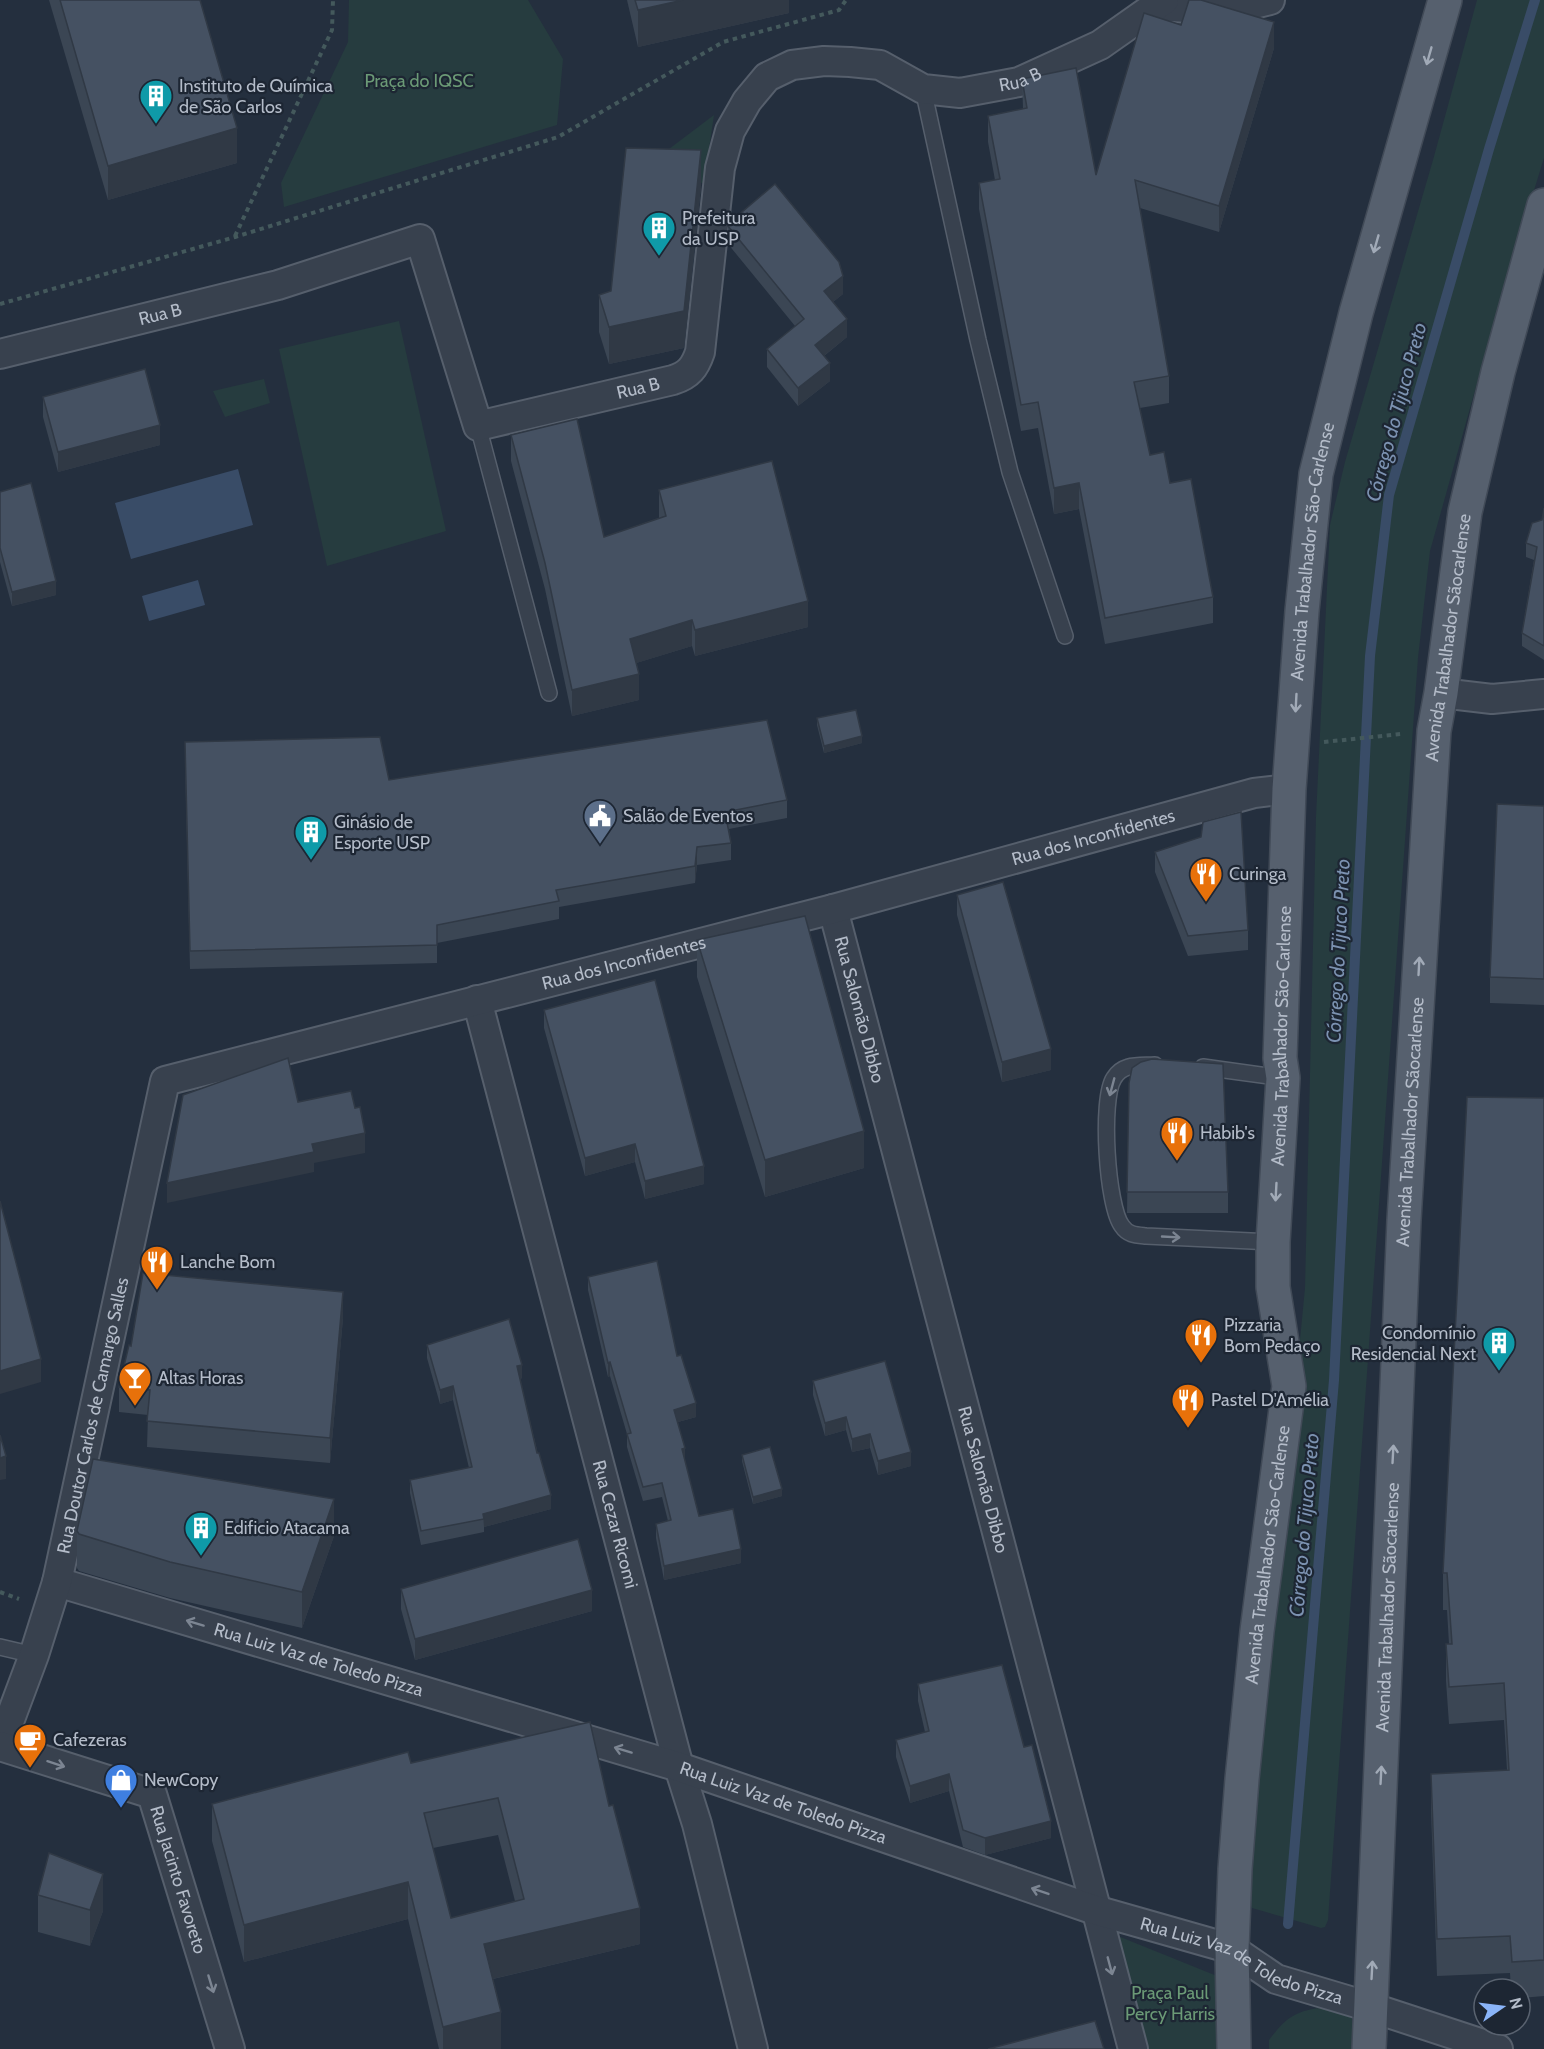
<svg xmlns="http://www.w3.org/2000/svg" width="1544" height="2049" font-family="Cabin,sans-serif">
  <rect width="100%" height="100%" fill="#242f3e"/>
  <g fill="#263c3f">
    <path d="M349,0H528L563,59L557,125L284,207L281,183L348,42Z"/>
    <path d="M1477,0H1544V158L1502,294L1430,551L1418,658L1328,1920L1325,1927L1321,1928L1252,1908L1244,1889L1262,1732L1305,1288L1316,817L1330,525L1345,462L1433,160Z"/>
    <path d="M714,115L704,183L628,180Z"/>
    <path d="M399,321L446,531L327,566L279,349Z"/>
    <path d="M264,379L270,403L225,417L213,391Z"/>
    <path d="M1103,1930L1222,1978L1223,2049H1137Z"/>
    <path d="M1318,2008L1336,2010L1352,2016V2049H1269V2040C1284,2020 1293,2012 1318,2008Z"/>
  </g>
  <g fill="#394c67">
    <path d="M238,469L253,525L131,559L115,503Z"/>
    <path d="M198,580L205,605L149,621L142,596Z"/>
  </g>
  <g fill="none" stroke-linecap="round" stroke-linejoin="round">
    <path stroke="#394c67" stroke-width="10" d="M1288,1924L1334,1380L1370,656L1389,495L1489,149L1535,0"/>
    <g stroke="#565f6c" stroke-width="18">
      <g id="service">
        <path d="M923,89L978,340L1010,472L1065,636"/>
        <path d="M478,426L549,693"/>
        <path d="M1155,1065C1139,1066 1123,1063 1114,1078C1100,1099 1107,1207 1122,1226C1128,1235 1136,1235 1146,1236L1273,1242"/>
        <path d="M1203,1067L1283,1078"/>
        <path d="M0,1647L34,1655"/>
      </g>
    </g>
    <g stroke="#565f6c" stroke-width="32">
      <g id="minor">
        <path d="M1156,6C1197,9 1229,12 1270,0"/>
        <path id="s1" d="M0,354L278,285L420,239L478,426L673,380C689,375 695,367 700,352L720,168L730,131L747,101L767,77L792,65L824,61L850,62L880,65L923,89L960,93L1019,82L1100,45L1164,0"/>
        <path d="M1441,693L1492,699L1544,694"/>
        <path id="s2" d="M833,909L1133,2049"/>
        <path id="s3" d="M477,1000L679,1767L697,1824L753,2049"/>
        <path id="s4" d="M57,1582L679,1767L1095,1910L1232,1949L1276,1979L1370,2007L1498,2049"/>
        <path id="s5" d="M0,1746L34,1655L57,1582L165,1081L833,909L1254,793L1289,789"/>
        <path id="s6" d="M0,1746L152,1794L230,2049"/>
      </g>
    </g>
    <g stroke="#414a57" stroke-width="36">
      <g id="primary">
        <path id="s7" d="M1234,2049L1232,1949L1235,1869L1242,1779L1257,1631L1289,1386L1273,1287V1242L1283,1078L1280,1058L1289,789L1302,611L1316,474L1356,313L1445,0"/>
        <path id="s8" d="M1369,2049L1404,1220L1434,731L1441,693L1465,512L1498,372L1544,205"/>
      </g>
    </g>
    <g stroke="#44595c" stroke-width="4" stroke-dasharray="4.5 4.5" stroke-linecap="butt">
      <path d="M235,236L332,30L333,0"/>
      <path d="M0,304L235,237L558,137L723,42L839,10L846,0"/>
      <path d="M1324,742L1401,734"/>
      <path d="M0,1592L19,1599"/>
    </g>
    <use href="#service" stroke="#38414e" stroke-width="15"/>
    <use href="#minor" stroke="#38414e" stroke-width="28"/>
    <use href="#primary" stroke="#56606e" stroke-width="33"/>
  </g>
  <g fill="#3b4654" fill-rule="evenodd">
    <path d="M49,0H200L237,163L108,200Z"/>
    <path d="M627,0H789V13L638,47Z"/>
    <path d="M1181,25L1274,48L1219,232L1140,208L1169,376V403L1140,408L1150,455L1170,483L1213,597V623L1105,644L1079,509L1054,514L1038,428L1021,431L979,209V183L995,180L988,142V116L1023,109L1022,79L1096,175Z"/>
    <path d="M701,187L684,348L609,364L599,332V295L611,291Z"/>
    <path d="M728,226L843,294L833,302L847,337L824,356L830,381L798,406L767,367V349L795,326L728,244Z"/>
    <path d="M43,397L160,445L58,472L43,417Z"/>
    <path d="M511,435L604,537L659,518V490L808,627L695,656L692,646L636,663L639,700L572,716L545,589L511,461Z"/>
    <path d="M0,492L56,595L12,606L0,562Z"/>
    <path d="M1544,508V660L1522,646V633L1534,560L1526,557V543L1542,520Z"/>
    <path d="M817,718L862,743L824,753L817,725Z"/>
    <path d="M185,760L389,780L787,800V818L729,829L731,843V860L697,865L695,883L559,907V919L437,943V963L190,969Z"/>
    <path d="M1544,806V1005L1490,1003V977Z"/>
    <path d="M1155,852L1248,930V950L1188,956L1155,872Z"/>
    <path d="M957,895L1051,1070L1002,1082L957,915Z"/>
    <path d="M697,940L864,1168L765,1197L697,977Z"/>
    <path d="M544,1010L704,1184L645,1199L635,1162L585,1176L544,1028Z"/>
    <path d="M1129,1083L1228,1192V1213H1127Z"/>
    <path d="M1544,1098V1996L1520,1998V1989H1511L1510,1973L1437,1976L1431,1811V1774L1507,1770L1504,1720L1449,1724L1446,1681V1644H1449L1447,1610H1443V1573Z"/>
    <path d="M588,1277L677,1356L696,1417L678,1422L685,1462L699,1516L741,1563L664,1580L656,1538V1524L668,1521L662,1497L643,1501L627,1447V1434L610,1376L608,1377L588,1290Z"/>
    <path d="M343,1318L330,1463L147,1447L148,1415L119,1412V1387L131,1346Z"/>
    <path d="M427,1345L522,1378L520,1379L551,1509L484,1527V1532L421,1545L410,1493V1480L469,1468L453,1400L440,1404L427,1358Z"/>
    <path d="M813,1381L911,1466L878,1475L870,1448L852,1452L846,1430L825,1436L813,1395Z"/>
    <path d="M742,1455L782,1496L753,1504L742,1461Z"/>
    <path d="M77,1531L334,1536L302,1628L170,1598L79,1571L77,1568Z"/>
    <path d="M401,1589L592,1611L415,1660L401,1609Z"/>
    <path d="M918,1684L1024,1747L1051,1838L985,1855L963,1847L949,1791L910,1803L896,1757V1740L925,1732L918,1701Z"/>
    <path d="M590,1722L640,1944L493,1979L501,2049H439L408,1919L244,1962L212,1841V1804L411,1763ZM498,1835L515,1901L451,1918L433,1848Z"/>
    <path d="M38,1895L103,1911L90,1946L38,1932Z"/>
  </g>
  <g fill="#303945">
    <path d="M683,0H789V13L638,47V10Z"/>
    <path d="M1274,22V48L1219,232V206Z"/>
    <path d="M237,128V163L108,200V166Z"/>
    <path d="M701,150V187L684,348L609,364V327Z"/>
    <path d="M843,276V294L824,309V291Z"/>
    <path d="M847,319V337L815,363V345Z"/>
    <path d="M830,363V381L798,406V388Z"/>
    <path d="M160,425V445L58,472V452Z"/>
    <path d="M1079,483V509L1054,514V488Z"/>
    <path d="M56,581V595L12,606V592Z"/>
    <path d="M808,601V627L695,656V630Z"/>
    <path d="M692,620V646L630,665V639Z"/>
    <path d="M639,674V700L572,716V690Z"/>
    <path d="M862,736V743L824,753V746Z"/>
    <path d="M697,847V865L695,883V866Z"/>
    <path d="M1051,1049V1070L1002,1082V1062Z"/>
    <path d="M864,1131V1168L765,1197V1160Z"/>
    <path d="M365,1133V1153L314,1163V1172L167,1203V1183L312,1144Z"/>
    <path d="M635,1144V1162L585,1176V1158Z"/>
    <path d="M704,1166V1184L645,1199V1181Z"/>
    <path d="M343,1292V1318L330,1463V1438Z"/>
    <path d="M41,1359V1382L0,1394V1371Z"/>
    <path d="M610,1362V1376L608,1377V1363Z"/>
    <path d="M522,1365V1378L517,1380V1366Z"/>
    <path d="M453,1386V1400L440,1404V1390Z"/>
    <path d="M696,1403V1417L674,1423V1410Z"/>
    <path d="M846,1417V1430L825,1436V1423Z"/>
    <path d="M870,1434V1448L852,1452V1439Z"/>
    <path d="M685,1448V1462L682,1449Z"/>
    <path d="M911,1452V1466L878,1475V1461Z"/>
    <path d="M6,1456V1479L0,1480V1458Z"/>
    <path d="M782,1489V1496L753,1504V1497Z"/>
    <path d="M551,1495V1509L484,1527L483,1514Z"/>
    <path d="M334,1499V1536L302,1628V1592Z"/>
    <path d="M741,1549V1563L664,1580V1566Z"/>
    <path d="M592,1590V1611L415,1660V1639Z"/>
    <path d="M949,1774V1791L910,1803V1786Z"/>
    <path d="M1051,1821V1838L985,1855V1838Z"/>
    <path d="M103,1874V1911L90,1946V1910Z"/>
    <path d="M408,1882V1919L244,1962V1925Z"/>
    <path d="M640,1908V1944L484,1981V1944Z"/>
    <path d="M501,2012V2049H443V2027Z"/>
  </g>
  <g fill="#455162" stroke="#303945" stroke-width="1.5" fill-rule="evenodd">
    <path d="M60,0H200L237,128L108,166Z"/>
    <path d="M635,0H683L638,10Z"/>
    <path d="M1189,0H1201L1274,22L1219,206L1135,180L1169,376L1134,382L1150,455L1164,452L1170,483L1191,479L1213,597L1105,618L1079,483L1054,488L1038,402L1021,405L979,183L1000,179L988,116L1027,108L1022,79L1076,68L1096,175L1144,13L1181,25Z"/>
    <path d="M626,148L701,150L684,311L609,327L599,295L611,291Z"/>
    <path d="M775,184L839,262L843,276L824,291L847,319L815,345L830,363L798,388L767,349L804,319L728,226L729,223Z"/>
    <path d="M145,369L160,425L58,452L43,397Z"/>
    <path d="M577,419L604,537L666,516L659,490L772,461L808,601L695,630L692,620L630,639L639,674L572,690L545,563L511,435Z"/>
    <path d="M31,483L56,581L12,592L0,548V492Z"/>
    <path d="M1544,508V646L1522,633L1537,547L1526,543L1532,523L1542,520Z"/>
    <path d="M856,710L862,736L824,746L817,718Z"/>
    <path d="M767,720L787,800L725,812L731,843L697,847L695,866L556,890L559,901L437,925V945L190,951L185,742L380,737L389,780Z"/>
    <path d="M1497,804L1544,806V979L1490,977Z"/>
    <path d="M1241,812L1248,930L1188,936L1155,852L1201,837L1203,822Z"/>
    <path d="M1003,882L1051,1049L1002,1062L957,895Z"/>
    <path d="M805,916L864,1131L765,1160L697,940Z"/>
    <path d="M655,980L704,1166L645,1181L635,1144L585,1158L544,1010Z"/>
    <path d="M288,1058L298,1102L351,1091L355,1108L360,1107L365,1133L312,1144L314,1152L167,1183L183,1095Z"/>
    <path d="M1152,1059L1223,1064L1228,1192H1127L1129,1083L1132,1068L1141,1062Z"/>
    <path d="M1467,1097L1544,1098V1960L1512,1962L1510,1936L1437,1939L1431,1774L1509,1770L1504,1683L1449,1687L1446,1644H1452L1447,1573H1443Z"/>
    <path d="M0,1201L41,1359L0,1371Z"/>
    <path d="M657,1261L677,1356L681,1355L696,1403L674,1410L685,1448L682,1449L699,1516L733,1509L741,1549L664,1566L656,1524L671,1520L662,1483L643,1487L627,1434L631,1433L610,1362L608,1363L588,1277Z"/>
    <path d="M143,1273L343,1292L330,1438L147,1421L150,1390L119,1387L129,1345L131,1346Z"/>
    <path d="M509,1319L522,1365L517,1366L537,1453H539L551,1495L483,1514L484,1519L421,1531L410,1480L472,1467L453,1386L440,1390L427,1345Z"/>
    <path d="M885,1361L911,1452L878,1461L870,1434L852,1439L846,1417L825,1423L813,1381Z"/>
    <path d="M0,1435L6,1456L0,1458Z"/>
    <path d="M770,1447L782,1489L753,1497L742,1455Z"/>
    <path d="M93,1459L334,1499L302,1592L170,1562L79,1534L77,1531Z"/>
    <path d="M578,1539L592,1590L415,1639L401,1589Z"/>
    <path d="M1002,1665L1024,1747L1032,1745L1051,1821L985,1838L963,1830L949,1774L910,1786L896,1740L929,1731L918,1684Z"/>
    <path d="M590,1722L609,1806L613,1805L640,1908L484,1944L501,2012L443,2027L408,1882L244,1925L212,1804L408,1752L411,1763ZM498,1798L524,1899L451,1918L424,1813Z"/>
    <path d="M49,1853L103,1874L90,1910L38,1895Z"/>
    <path d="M1095,2021L1104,2049H988Z"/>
  </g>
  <defs><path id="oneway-shaft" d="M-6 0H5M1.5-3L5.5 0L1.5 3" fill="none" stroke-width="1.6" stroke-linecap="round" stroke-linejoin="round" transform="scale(1.5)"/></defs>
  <g stroke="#a1aab7">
    <use href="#oneway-shaft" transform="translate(1429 56) rotate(106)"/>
    <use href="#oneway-shaft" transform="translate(1376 244) rotate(106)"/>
    <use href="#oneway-shaft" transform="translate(1296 703) rotate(93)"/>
    <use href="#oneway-shaft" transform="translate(1419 966) rotate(-87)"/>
    <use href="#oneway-shaft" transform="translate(1276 1192) rotate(93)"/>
    <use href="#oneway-shaft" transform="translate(1393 1454) rotate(-87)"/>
    <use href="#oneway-shaft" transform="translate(1381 1775) rotate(-87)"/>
    <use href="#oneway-shaft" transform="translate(1372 1970) rotate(-87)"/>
  </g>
  <g stroke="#7c8592">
    <use href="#oneway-shaft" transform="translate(1112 1087) rotate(105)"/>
    <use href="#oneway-shaft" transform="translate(1171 1237) rotate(3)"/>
    <use href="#oneway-shaft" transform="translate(195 1623) rotate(-163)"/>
    <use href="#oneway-shaft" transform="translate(623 1750) rotate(-163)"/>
    <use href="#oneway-shaft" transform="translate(56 1764) rotate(18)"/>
    <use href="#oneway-shaft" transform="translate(1040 1891) rotate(-161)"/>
    <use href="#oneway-shaft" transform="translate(1110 1966) rotate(75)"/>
    <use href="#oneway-shaft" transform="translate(211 1984) rotate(73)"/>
  </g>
  <defs>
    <g id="building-pin" transform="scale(1.725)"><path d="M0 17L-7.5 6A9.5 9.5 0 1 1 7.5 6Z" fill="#0f9aa8" stroke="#1d2633"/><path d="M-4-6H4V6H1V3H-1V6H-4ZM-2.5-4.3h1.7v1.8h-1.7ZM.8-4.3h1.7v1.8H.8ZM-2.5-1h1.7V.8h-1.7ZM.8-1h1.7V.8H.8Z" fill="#fff"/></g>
    <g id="civic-pin" transform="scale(1.725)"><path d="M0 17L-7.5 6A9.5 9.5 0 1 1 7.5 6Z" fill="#5c6f8a" stroke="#1d2633"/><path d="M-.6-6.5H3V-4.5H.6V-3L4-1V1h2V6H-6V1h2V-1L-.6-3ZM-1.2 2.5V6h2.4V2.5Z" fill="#fff"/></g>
    <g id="restaurant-pin" transform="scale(1.725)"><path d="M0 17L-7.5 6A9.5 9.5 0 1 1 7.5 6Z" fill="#e8710a" stroke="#1d2633"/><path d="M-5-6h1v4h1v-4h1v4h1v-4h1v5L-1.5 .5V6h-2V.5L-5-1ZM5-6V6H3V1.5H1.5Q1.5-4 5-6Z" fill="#fff"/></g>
    <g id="bar-pin" transform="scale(1.725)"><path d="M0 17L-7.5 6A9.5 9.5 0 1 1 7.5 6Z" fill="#e8710a" stroke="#1d2633"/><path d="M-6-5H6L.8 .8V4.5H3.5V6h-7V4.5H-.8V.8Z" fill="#fff"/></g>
    <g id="cafe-pin" transform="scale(1.725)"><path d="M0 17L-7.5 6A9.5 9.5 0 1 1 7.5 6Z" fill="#e8710a" stroke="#1d2633"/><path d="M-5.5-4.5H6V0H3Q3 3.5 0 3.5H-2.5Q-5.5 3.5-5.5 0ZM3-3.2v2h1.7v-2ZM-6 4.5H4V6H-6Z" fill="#fff"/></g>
    <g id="shop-pin" transform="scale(1.725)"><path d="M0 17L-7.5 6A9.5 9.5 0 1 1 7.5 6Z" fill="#3f7fe0" stroke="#1d2633"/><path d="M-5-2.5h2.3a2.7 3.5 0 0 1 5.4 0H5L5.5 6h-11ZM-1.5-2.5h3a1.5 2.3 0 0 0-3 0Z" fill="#fff"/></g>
  </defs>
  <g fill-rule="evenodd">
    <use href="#building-pin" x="156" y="96"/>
    <use href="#building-pin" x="659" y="228"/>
    <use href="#civic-pin" x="600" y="816"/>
    <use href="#building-pin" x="311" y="832"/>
    <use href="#restaurant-pin" x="1206" y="874"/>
    <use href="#restaurant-pin" x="1177" y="1133"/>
    <use href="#restaurant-pin" x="157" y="1262"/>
    <use href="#restaurant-pin" x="1201" y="1335"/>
    <use href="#building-pin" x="1499" y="1343"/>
    <use href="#bar-pin" x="135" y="1378"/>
    <use href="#restaurant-pin" x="1188" y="1400"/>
    <use href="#building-pin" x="201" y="1528"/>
    <use href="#cafe-pin" x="30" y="1740"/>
    <use href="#shop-pin" x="121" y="1780"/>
  </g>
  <g text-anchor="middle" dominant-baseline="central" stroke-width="4.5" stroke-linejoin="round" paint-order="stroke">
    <g font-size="18" fill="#b4bcc9" stroke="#1d2633">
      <text stroke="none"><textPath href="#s1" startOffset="1426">Rua B</textPath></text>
      <text stroke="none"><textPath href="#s1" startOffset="165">Rua B</textPath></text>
      <text stroke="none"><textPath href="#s1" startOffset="796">Rua B</textPath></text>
      <text stroke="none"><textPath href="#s7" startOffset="1504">Avenida Trabalhador São-Carlense</textPath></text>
      <text stroke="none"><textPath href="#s8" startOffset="1414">Avenida Trabalhador Sãocarlense</textPath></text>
      <text stroke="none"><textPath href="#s5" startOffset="1646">Rua dos Inconfidentes</textPath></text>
      <text stroke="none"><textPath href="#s5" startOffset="1160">Rua dos Inconfidentes</textPath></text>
      <text stroke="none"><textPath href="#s2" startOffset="104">Rua Salomão Dibbo</textPath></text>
      <text stroke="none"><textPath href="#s7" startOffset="1018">Avenida Trabalhador São-Carlense</textPath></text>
      <text stroke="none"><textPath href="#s8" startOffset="928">Avenida Trabalhador Sãocarlense</textPath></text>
      <text stroke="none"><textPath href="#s5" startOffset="344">Rua Doutor Carlos de Camargo Salles</textPath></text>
      <text stroke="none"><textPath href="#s2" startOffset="590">Rua Salomão Dibbo</textPath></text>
      <text stroke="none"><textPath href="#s3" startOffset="542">Rua Cezar Ricomi</textPath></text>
      <text stroke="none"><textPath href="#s7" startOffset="496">Avenida Trabalhador São-Carlense</textPath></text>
      <text stroke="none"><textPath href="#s8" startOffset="442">Avenida Trabalhador Sãocarlense</textPath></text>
      <text stroke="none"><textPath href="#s4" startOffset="273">Rua Luiz Vaz de Toledo Pizza</textPath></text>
      <text stroke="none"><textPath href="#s4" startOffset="759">Rua Luiz Vaz de Toledo Pizza</textPath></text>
      <text stroke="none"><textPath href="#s6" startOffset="249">Rua Jacinto Favoreto</textPath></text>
      <text stroke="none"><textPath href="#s4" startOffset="1245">Rua Luiz Vaz de Toledo Pizza</textPath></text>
    </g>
    <g font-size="18" fill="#6b9a76" stroke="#1d2633">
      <text x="419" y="81">Praça do IQSC</text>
      <text x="1170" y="1993">Praça Paul<tspan x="1170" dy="21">Percy Harris</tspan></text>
    </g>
    <g font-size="18" fill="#b4bcc9" stroke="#1d2633" text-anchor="start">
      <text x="179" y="86">Instituto de Química<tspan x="179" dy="21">de São Carlos</tspan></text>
      <text x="682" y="218">Prefeitura<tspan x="682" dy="21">da USP</tspan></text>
      <text x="623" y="816">Salão de Eventos</text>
      <text x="334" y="822">Ginásio de<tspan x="334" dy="21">Esporte USP</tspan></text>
      <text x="1229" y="874">Curinga</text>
      <text x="1200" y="1133">Habib's</text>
      <text x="180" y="1262">Lanche Bom</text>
      <text x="1224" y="1325">Pizzaria<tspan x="1224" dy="21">Bom Pedaço</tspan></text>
      <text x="1476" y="1333" text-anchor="end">Condomínio<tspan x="1476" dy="21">Residencial Next</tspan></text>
      <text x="158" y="1378">Altas Horas</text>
      <text x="1211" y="1400">Pastel D'Amélia</text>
      <text x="224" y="1528">Edificio Atacama</text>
      <text x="53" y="1740">Cafezeras</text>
      <text x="144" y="1780">NewCopy</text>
    </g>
    <g font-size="20" font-style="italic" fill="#7c92b1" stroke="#1d2633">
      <text transform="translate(1396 412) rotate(-75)">Córrego do Tijuco Preto</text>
      <text transform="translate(1338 951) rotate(-87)">Córrego do Tijuco Preto</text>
      <text transform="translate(1304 1525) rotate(-85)">Córrego do Tijuco Preto</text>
    </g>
  </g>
  <g transform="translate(1502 2007) rotate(76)"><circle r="28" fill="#1d2633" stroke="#59626f" stroke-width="1.5"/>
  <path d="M0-4.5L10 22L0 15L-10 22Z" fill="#8ab4f8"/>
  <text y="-9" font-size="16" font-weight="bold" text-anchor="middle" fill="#b4bcc9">N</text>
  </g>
</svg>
